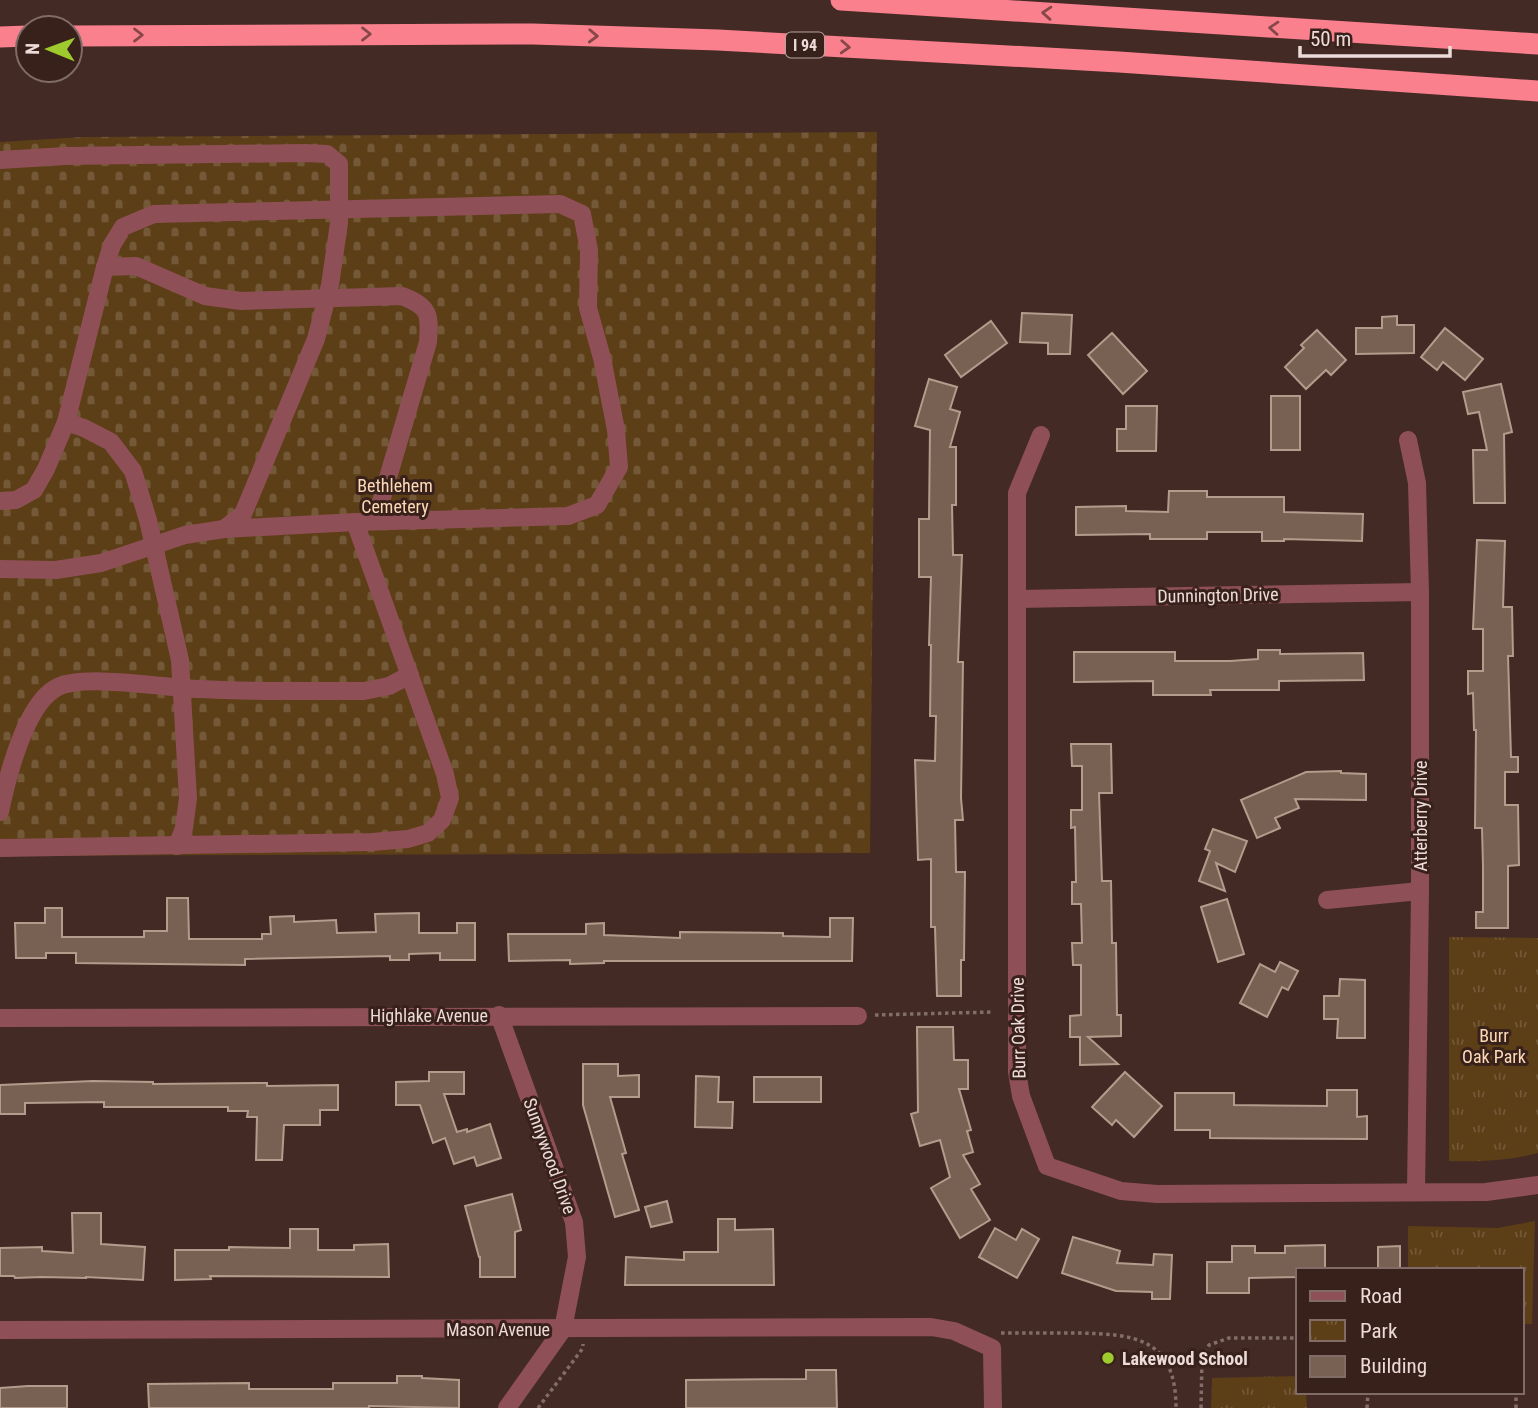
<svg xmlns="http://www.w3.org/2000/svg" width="1538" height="1408" font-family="'Roboto Condensed',sans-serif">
  <defs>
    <pattern id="cemetery-stones" width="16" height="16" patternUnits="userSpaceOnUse" patternTransform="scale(1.75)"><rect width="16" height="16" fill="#5c3e17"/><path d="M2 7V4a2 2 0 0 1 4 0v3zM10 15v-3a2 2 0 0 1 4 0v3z" fill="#745938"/></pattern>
    <pattern id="park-tufts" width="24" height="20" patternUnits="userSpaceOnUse" patternTransform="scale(1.75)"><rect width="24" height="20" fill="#5c3e17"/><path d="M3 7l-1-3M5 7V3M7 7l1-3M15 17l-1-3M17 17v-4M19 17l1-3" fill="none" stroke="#745938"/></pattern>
  </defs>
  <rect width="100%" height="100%" fill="#432a25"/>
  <path fill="url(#cemetery-stones)" d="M877,132L870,853L0,856V142L83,137Z"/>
  <g fill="url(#park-tufts)">
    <path d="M1449,937L1538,938V1153C1508,1161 1480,1162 1449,1161Z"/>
    <path d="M1535,1221L1532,1324H1522V1270H1408V1226L1498,1228Z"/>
    <path d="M1298,1376V1392H1306L1307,1408H1211L1212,1378Z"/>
  </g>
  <g fill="#786052" stroke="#b59b8c" stroke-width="2">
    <path d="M1022,313L1072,315L1070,354H1048V343L1020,342Z"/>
    <path d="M1397,316V325H1414V353L1356,354V328H1382V317Z"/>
    <path d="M991,321L1007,343L961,377L945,355Z"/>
    <path d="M1445,328L1483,359L1465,380L1443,362L1437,370L1421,357Z"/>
    <path d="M1317,330L1346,360L1331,375L1326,370L1306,389L1285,367L1304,348L1301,345Z"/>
    <path d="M1112,333L1147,371L1123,394L1088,355Z"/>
    <path d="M929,379L957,387L950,409L960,412L950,447H956V505H952L953,555H962L958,662H963L961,798L963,820H955L956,872H965L964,960H961V996H937L935,927H931V859L918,860L915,760L935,761L936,716H930L931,645H929L931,577H919V519H929L930,430L915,426Z"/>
    <path d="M1501,384L1512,432L1504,434L1505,503H1474L1473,450H1487L1479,412L1468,414L1463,392Z"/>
    <rect x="1271" y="396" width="29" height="54"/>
    <path d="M1126,406H1157L1156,451H1117V429H1126Z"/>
    <path d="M1169,491H1207V497H1284V512L1363,514L1362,541L1284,539V541H1262V532H1207V539H1150V534L1076,535V507L1126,506V511L1168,512Z"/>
    <path d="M1477,540L1505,541L1503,607H1512L1513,656H1508L1511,757H1518V772H1505V805H1518L1519,865L1508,866V928H1476V912H1483V866L1482,828H1475L1476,730H1474L1473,693L1468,694V671H1483V629H1473Z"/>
    <path d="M1258,650H1280V654L1363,653L1364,680L1279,681V690H1210L1211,695H1153V681L1074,682V652H1175V661H1230L1258,659Z"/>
    <path d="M1071,744H1111L1112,793H1099L1102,881H1111L1112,943H1116L1117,1015H1121V1036L1088,1037L1118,1064L1080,1065V1037H1070V1016L1081,1015V965H1073L1072,943H1082L1081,904H1072V882H1076L1075,827L1071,828V810H1082V766H1072Z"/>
    <path d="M1341,771V773L1366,774V800L1295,799L1299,808L1275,818L1280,828L1257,838L1241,800L1306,772Z"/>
    <path d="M1213,829L1247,841L1235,872L1216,863L1225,891L1199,881L1210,851L1205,849Z"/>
    <path d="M167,898H188L189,939H262V934H271L270,917L294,916V922L336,920L337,933L376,932L375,914L419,913V933H457V923H475V960H440V953L409,954V960H390V956L245,959V965L76,963V953H46V958H16L15,923H45V908H62V937H144V931H167Z"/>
    <path d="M1227,899L1244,954L1218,962L1201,907Z"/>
    <path d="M830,918H853L852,961H604V963L570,964V960L509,961L508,934H586V924L604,923V935L680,938V932L783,933V936L830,937Z"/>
    <path d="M1280,962L1298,971L1288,990L1282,987L1267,1017L1240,1003L1260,964L1275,972Z"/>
    <path d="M1340,979L1365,980V1038H1337L1338,1019H1324V996H1339Z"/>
    <path d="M917,1027H953L954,1060H968V1089H959L971,1130L967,1131L973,1152L963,1155L980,1184L971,1189L990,1220L960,1238L931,1188L950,1177L940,1140L920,1146L911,1114L918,1112Z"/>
    <path d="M583,1064H618V1076L639,1075V1097H610L626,1153L622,1154L639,1210L615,1217L583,1105Z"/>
    <path d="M429,1072H464V1094H444L457,1132L467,1129V1132L490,1124L501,1158L477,1166L474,1157L454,1164L445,1138L433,1143L420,1105H396V1082L429,1081Z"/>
    <path d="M1125,1072L1162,1106L1134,1137L1116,1120L1112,1125L1092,1107Z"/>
    <path d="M696,1076L719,1077L718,1102H733L732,1128L695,1127Z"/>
    <rect x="754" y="1077" width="67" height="25"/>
    <path d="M93,1081L153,1082V1084L267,1083V1086L338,1085V1110H320V1125H284L282,1160H256L257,1117H247L248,1111H228V1107H104V1102L25,1103V1114H0V1085Z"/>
    <path d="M1327,1090H1357V1117L1367,1116V1139L1210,1138V1130H1175V1093H1234V1105L1327,1106Z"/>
    <path d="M512,1194L521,1230L515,1232V1277H480V1257H479L465,1206Z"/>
    <path d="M667,1201L672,1222L651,1227L645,1207Z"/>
    <path d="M72,1213H101V1244L145,1247L143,1280L86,1277V1278L42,1277L15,1278L14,1276H0V1248L42,1247V1251L73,1253Z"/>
    <path d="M718,1219H735V1230L773,1229L774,1285H625L626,1257L684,1260V1252H718Z"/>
    <path d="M995,1228L1016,1240L1022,1229L1039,1239L1017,1278L979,1257Z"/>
    <path d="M290,1229H318V1250H354V1245L388,1244L389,1277L210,1276L211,1279L175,1280V1250H229V1247L290,1248Z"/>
    <path d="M1073,1237L1120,1251L1117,1263L1153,1265L1154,1254L1172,1255L1170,1299H1152V1292L1116,1291L1062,1273Z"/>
    <path d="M1325,1245V1270H1298V1277L1249,1278V1293H1207V1262H1232V1246H1255V1253H1285V1246Z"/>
    <path d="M1400,1246V1270H1378V1247Z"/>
    <path d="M806,1370H836L837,1408H686V1380L806,1379Z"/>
    <path d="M397,1376H422V1378L459,1380V1408L369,1406V1408H149L148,1384L249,1383V1389H333V1383H397Z"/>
    <path d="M28,1386H67V1408H0V1388Z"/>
  </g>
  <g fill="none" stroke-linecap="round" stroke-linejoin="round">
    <g stroke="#836d69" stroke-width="3.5" stroke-dasharray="3.5 3.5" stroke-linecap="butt">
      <path d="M875,1015L992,1012"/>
      <path d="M1001,1333C1027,1333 1052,1333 1077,1333C1135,1334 1176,1338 1176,1408"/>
      <path d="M538,1408L583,1348V1344"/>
      <path d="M1201,1408L1202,1358L1209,1345L1229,1338H1298"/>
      <path d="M1367,1408L1368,1392"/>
      <path d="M1516,1408V1392"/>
    </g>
    <g stroke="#8e5056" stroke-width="18">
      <path d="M0,160L65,156L305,153L327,154L339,164V223L330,285L316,339L243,514L224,529"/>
      <path d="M105,267L136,266L205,296L241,301L402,296C430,307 430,314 428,342L379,508L367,521"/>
      <path d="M66,422L84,428L111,442L133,471L148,520L180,660L188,798L184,828L177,846"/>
      <path d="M1041,435L1017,493V1072L1021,1096L1047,1166L1121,1191L1157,1194L1486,1192L1538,1185"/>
      <path d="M1408,440L1417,483L1420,592V891L1416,1192"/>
      <path d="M0,501L16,500L34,490L46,469L66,422L105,267L112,245L123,227L154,214L560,204L582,214L589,250L588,308L602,358L616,430L619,467L597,505L568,516L355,522L224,529L185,535L101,563L56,570L0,569"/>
      <path d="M1017,599L1420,592"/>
      <path d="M0,812C7,778 25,705 56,688C82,673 166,688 199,689C254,692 309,691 364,691L389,686L410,675"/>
      <path d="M0,848L372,842L408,839L428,833L442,820L450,798L445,774L355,522"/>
      <path d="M1327,900L1420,891"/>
      <path d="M499,1015L574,1222L577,1257L563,1329L507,1408"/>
      <path d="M0,1018L858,1016"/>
      <path d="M0,1330L931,1327L954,1331L992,1348L993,1408"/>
    </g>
    <g stroke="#fa808d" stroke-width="21">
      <path d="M841,0L1538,44"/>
      <path d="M70,36L533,34L718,40L1119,62L1538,91"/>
      <path d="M0,37L28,36"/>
    </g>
  </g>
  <defs><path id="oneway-chevron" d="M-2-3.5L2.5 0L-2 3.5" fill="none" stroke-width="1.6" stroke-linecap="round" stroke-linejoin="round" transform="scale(1.75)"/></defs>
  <g stroke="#864749">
    <use href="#oneway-chevron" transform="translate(1047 13) rotate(-176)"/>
    <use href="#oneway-chevron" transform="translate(1274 28) rotate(-176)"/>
    <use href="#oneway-chevron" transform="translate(366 34)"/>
    <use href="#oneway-chevron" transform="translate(138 35)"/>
    <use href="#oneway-chevron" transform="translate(593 36) rotate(2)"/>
    <use href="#oneway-chevron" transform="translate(845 47) rotate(3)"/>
  </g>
  <circle fill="#9fca2d" stroke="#38211b" stroke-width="2.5" cx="1108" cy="1358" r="7"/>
  <g text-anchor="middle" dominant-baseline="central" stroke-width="6" stroke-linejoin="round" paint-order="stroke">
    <rect fill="#38211b" stroke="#b6a39f" stroke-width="2" x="786" y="32.5" width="38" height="25" rx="5"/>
    <g font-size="16" font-weight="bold" fill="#ecdbd8">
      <text x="805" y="45">I 94</text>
    </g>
    <g font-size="18" fill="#fddab5" stroke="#38211b">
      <text x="395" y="485">Bethlehem<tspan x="395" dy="21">Cemetery</tspan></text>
      <text x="1494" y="1035">Burr<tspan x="1494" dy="21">Oak Park</tspan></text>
    </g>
    <g font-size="18" fill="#ecdbd8" stroke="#38211b">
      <text transform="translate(1218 595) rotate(-1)">Dunnington Drive</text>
      <text transform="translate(1420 816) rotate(-90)">Atterberry Drive</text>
      <text x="429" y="1015">Highlake Avenue</text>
      <text transform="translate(1018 1028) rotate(-91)">Burr Oak Drive</text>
      <text transform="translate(550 1156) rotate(70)">Sunnywood Drive</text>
      <text x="498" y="1329">Mason Avenue</text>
    </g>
    <g font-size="18" font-weight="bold" fill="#ecdbd8" stroke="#38211b" text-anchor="start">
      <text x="1122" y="1358">Lakewood School</text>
    </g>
  </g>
  <rect x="1296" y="1268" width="228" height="126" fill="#38211b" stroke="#806b67" stroke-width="2"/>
  <rect x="1310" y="1291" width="35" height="10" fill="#8e5056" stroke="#806b67" stroke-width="2"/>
  <text x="1360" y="1303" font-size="21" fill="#ecdbd8">Road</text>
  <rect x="1310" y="1320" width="35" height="21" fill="url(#park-tufts)" stroke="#806b67" stroke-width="2"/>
  <text x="1360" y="1338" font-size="21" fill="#ecdbd8">Park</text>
  <rect x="1310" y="1356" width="35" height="21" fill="#786052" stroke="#806b67" stroke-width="2"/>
  <text x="1360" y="1373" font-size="21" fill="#ecdbd8">Building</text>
  <g transform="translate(49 49) rotate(271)"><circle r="33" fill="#38211b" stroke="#806b67" stroke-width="2"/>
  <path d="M0-5L12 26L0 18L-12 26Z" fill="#9fca2d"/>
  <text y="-10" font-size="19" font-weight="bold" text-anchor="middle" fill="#ecdbd8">N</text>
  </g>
  <path d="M1300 46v10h150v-10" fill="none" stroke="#ecdbd8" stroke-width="3.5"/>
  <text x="1310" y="46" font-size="21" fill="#ecdbd8" stroke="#38211b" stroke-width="5" paint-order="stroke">50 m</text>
</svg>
